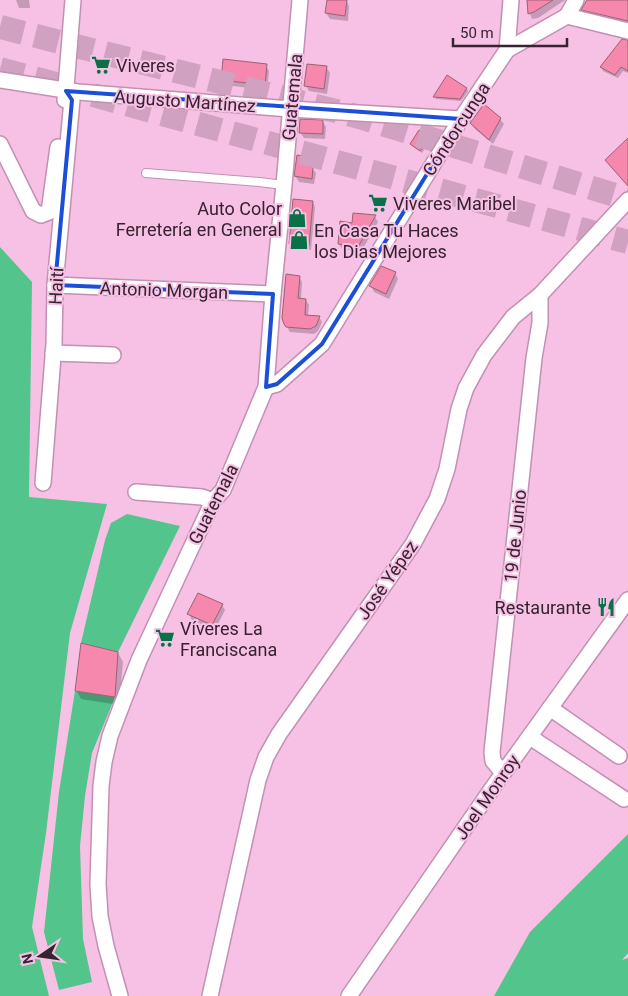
<svg xmlns="http://www.w3.org/2000/svg" width="628" height="996" font-family="Roboto,sans-serif">
  <rect width="100%" height="100%" fill="#f6c1e4"/>
  <g fill="#54c48d">
    <path d="M0,247L32,282L29,497L107,504L70,633L46,833L32,927L49,996H0Z"/>
    <path d="M127,514L180,526L118,652L81,643L105,540L111,523Z"/>
    <path d="M75,691L115,697L92,753L85,796L80,846L83,939L92,982L59,990L44,932L59,792Z"/>
    <path d="M628,834V953L622,960L628,958V996H494L530,932Z"/>
  </g>
  <g fill="#0003">
    <path d="M16,0H29L30,8H19Z"/>
    <path d="M328,0H346L349,6L348,21L330,19L326,13Z"/>
    <path d="M528,0H565L538,18L532,19L527,6Z"/>
    <path d="M589,0L628,1V25L586,15L583,10Z"/>
    <path d="M628,50V73L623,71L618,78L603,71L601,67Z"/>
    <path d="M266,66L269,71L267,90L225,85L222,79Z"/>
    <path d="M326,67L330,73L327,94L309,91L306,86Z"/>
    <path d="M466,88L468,91L461,101L436,99L435,97Z"/>
    <path d="M500,119L504,124L493,144L475,129L471,123Z"/>
    <path d="M323,122L326,127L325,139L304,138L300,132Z"/>
    <path d="M429,138L430,140L422,153L411,144Z"/>
    <path d="M628,140V186L611,167L607,160Z"/>
    <path d="M307,158L311,163L310,167L312,168L316,173L314,184L299,182L295,176Z"/>
    <path d="M313,202L315,207L311,250L293,249L290,244Z"/>
    <path d="M354,214L375,217L378,222L361,252L342,249L339,244L353,224Z"/>
    <path d="M395,273L398,279L389,299L374,292L371,286Z"/>
    <path d="M299,277L302,282L301,299L306,300L309,305L308,316L319,317L322,322L318,331L314,334L290,332L285,324Z"/>
    <path d="M222,605L225,610L215,630L192,620L189,614Z"/>
    <path d="M118,653L123,662L119,705L81,699L76,690Z"/>
  </g>
  <g fill="#f687ad" stroke="#9a6274">
    <path d="M327,0H347L345,16L325,13Z"/>
    <path d="M527,0H553L534,12L528,14Z"/>
    <path d="M587,0H628V21L581,10Z"/>
    <path d="M622,39L628,40V71L621,67L615,75L600,67Z"/>
    <path d="M223,59L267,64L265,85L221,80Z"/>
    <path d="M307,64L327,66L324,89L304,86Z"/>
    <path d="M447,75L467,88L460,99L433,97Z"/>
    <path d="M484,104L501,118L489,140L470,123Z"/>
    <path d="M300,119L323,120V134L299,133Z"/>
    <path d="M419,130L430,137L420,151L410,144Z"/>
    <path d="M628,138V186L605,160Z"/>
    <path d="M297,155L309,157L308,166L313,167L312,179L294,176Z"/>
    <path d="M293,199L313,201L309,246L289,244Z"/>
    <path d="M353,213L376,215L358,247L338,244L340,221L352,223Z"/>
    <path d="M381,266L396,272L386,294L369,286Z"/>
    <path d="M286,274L300,276L298,298L306,299L305,315L320,316L316,326L310,329L286,327L284,324L282,318Z"/>
    <path d="M198,593L223,604L212,625L187,614Z"/>
    <path d="M81,643L118,652L115,697L75,691Z"/>
  </g>
  <g fill="none" stroke-linecap="round" stroke-linejoin="round">
    <g stroke="#d0a1c0" stroke-width="24" stroke-dasharray="24 12" stroke-linecap="butt">
      <path d="M0,27L356,116L628,199"/>
      <path d="M0,69L59,85"/>
      <path d="M93,95L628,242"/>
    </g>
    <g stroke="#c390b2" stroke-width="10">
      <path id="lane" d="M146,173L259,182L284,185"/>
    </g>
    <g stroke="#c390b2" stroke-width="18">
      <g id="street">
        <path d="M567,16L576,0"/>
        <path d="M507,50L567,16L628,31"/>
        <path d="M0,80L78,92L290,109L461,119"/>
        <path d="M65,100L73,0"/>
        <path d="M0,144L33,211L41,215L49,212L58,147"/>
        <path d="M55,285L273,294"/>
        <path d="M53,353L113,355"/>
        <path d="M266,387L277,384L322,344L461,119L507,50L511,0"/>
        <path d="M43,483L54,344L55,285L72,100L66,91"/>
        <path d="M136,492L202,497L213,501"/>
        <path d="M550,708L619,756"/>
        <path d="M530,737L624,799"/>
        <path d="M503,773L493,761L492,752L534,358L540,323V295"/>
        <path d="M120,996L106,946L100,916L98,884L101,786L104,762L110,736L139,660L213,501L223,490L266,387L273,294L284,185L300,0"/>
        <path d="M210,996L258,780L266,757L279,734L413,544L437,499L447,469L459,409L466,388L484,355L513,317L540,295L628,200"/>
        <path d="M349,996L491,790L628,600"/>
      </g>
    </g>
    <use href="#lane" stroke="#fff" stroke-width="8"/>
    <use href="#street" stroke="#fff" stroke-width="15"/>
  </g>
  <path fill="none" stroke="#1d4ed8" stroke-width="4" stroke-linejoin="round" d="M66,91L461,119L322,344L277,384L266,387L273,294L55,285L72,100Z"/>
  <defs>
    <g id="supermarket-bare" transform="scale(1.5)"><path d="M-6-5.5h2.5l.6 2H6L4.5 2H-2.5L-4.4-4H-6ZM-1.5 3.2a1.3 1.3 0 1 0 .1 0ZM3 3.2a1.3 1.3 0 1 0 .1 0Z" fill="#097047" stroke="#f6c1e4" stroke-width="2.5" paint-order="stroke"/></g>
    <g id="shop-bare" transform="scale(1.5)"><path d="M-5-2.5h2.3a2.7 3.5 0 0 1 5.4 0H5L5.5 6h-11ZM-1.5-2.5h3a1.5 2.3 0 0 0-3 0Z" fill="#097047" stroke="#f6c1e4" stroke-width="2.5" paint-order="stroke"/></g>
    <g id="restaurant-bare" transform="scale(1.5)"><path d="M-5-6h1v4h1v-4h1v4h1v-4h1v5L-1.5 .5V6h-2V.5L-5-1ZM5-6V6H3V1.5H1.5Q1.5-4 5-6Z" fill="#097047" stroke="#f6c1e4" stroke-width="2.5" paint-order="stroke"/></g>
  </defs>
  <g fill-rule="evenodd">
    <use href="#supermarket-bare" x="101" y="65"/>
    <use href="#supermarket-bare" x="378" y="203"/>
    <use href="#shop-bare" x="297" y="218"/>
    <use href="#shop-bare" x="299" y="240"/>
    <use href="#restaurant-bare" x="606" y="607"/>
    <use href="#supermarket-bare" x="165" y="638"/>
  </g>
  <g text-anchor="middle" dominant-baseline="central" stroke-width="4" stroke-linejoin="round" paint-order="stroke">
    <g font-size="18" fill="#362230" stroke="#f6c1e4" text-anchor="start">
      <text x="116" y="65">Viveres</text>
      <text x="393" y="203">Viveres Maribel</text>
      <text x="282" y="208" text-anchor="end">Auto Color<tspan x="282" dy="21">Ferretería en General</tspan></text>
      <text x="314" y="230">En Casa Tu Haces<tspan x="314" dy="21">los Dias Mejores</tspan></text>
      <text x="591" y="607" text-anchor="end">Restaurante</text>
      <text x="180" y="628">Víveres La<tspan x="180" dy="21">Franciscana</tspan></text>
    </g>
    <g font-size="18" fill="#362230" stroke="#f6c1e4">
      <text transform="translate(292 97) rotate(-85)">Guatemala</text>
      <text transform="translate(185 101) rotate(4)">Augusto Martínez</text>
      <text transform="translate(456 129) rotate(-57)">Cóndorcunga</text>
      <text transform="translate(56 286) rotate(-87)">Haití</text>
      <text transform="translate(164 290) rotate(2)">Antonio Morgan</text>
      <text transform="translate(213 504) rotate(-63)">Guatemala</text>
      <text transform="translate(515 536) rotate(-84)">19 de Junio</text>
      <text transform="translate(387 580) rotate(-55)">José Yépez</text>
      <text transform="translate(487 797) rotate(-55)">Joel Monroy</text>
    </g>
  </g>
  <g transform="translate(40 956) rotate(257)" stroke="#f6c1e4" stroke-width="4" paint-order="stroke">
  <path d="M0-4L9 19L0 12L-9 19Z" fill="#362230"/>
  <text y="-8" font-size="14" font-weight="bold" text-anchor="middle" fill="#362230">N</text>
  </g>
  <path d="M453 38v8h114v-8" fill="none" stroke="#362230" stroke-width="2.5"/>
  <text x="460" y="38" font-size="15" fill="#362230" stroke="#f6c1e4" stroke-width="4" paint-order="stroke">50 m</text>
</svg>
